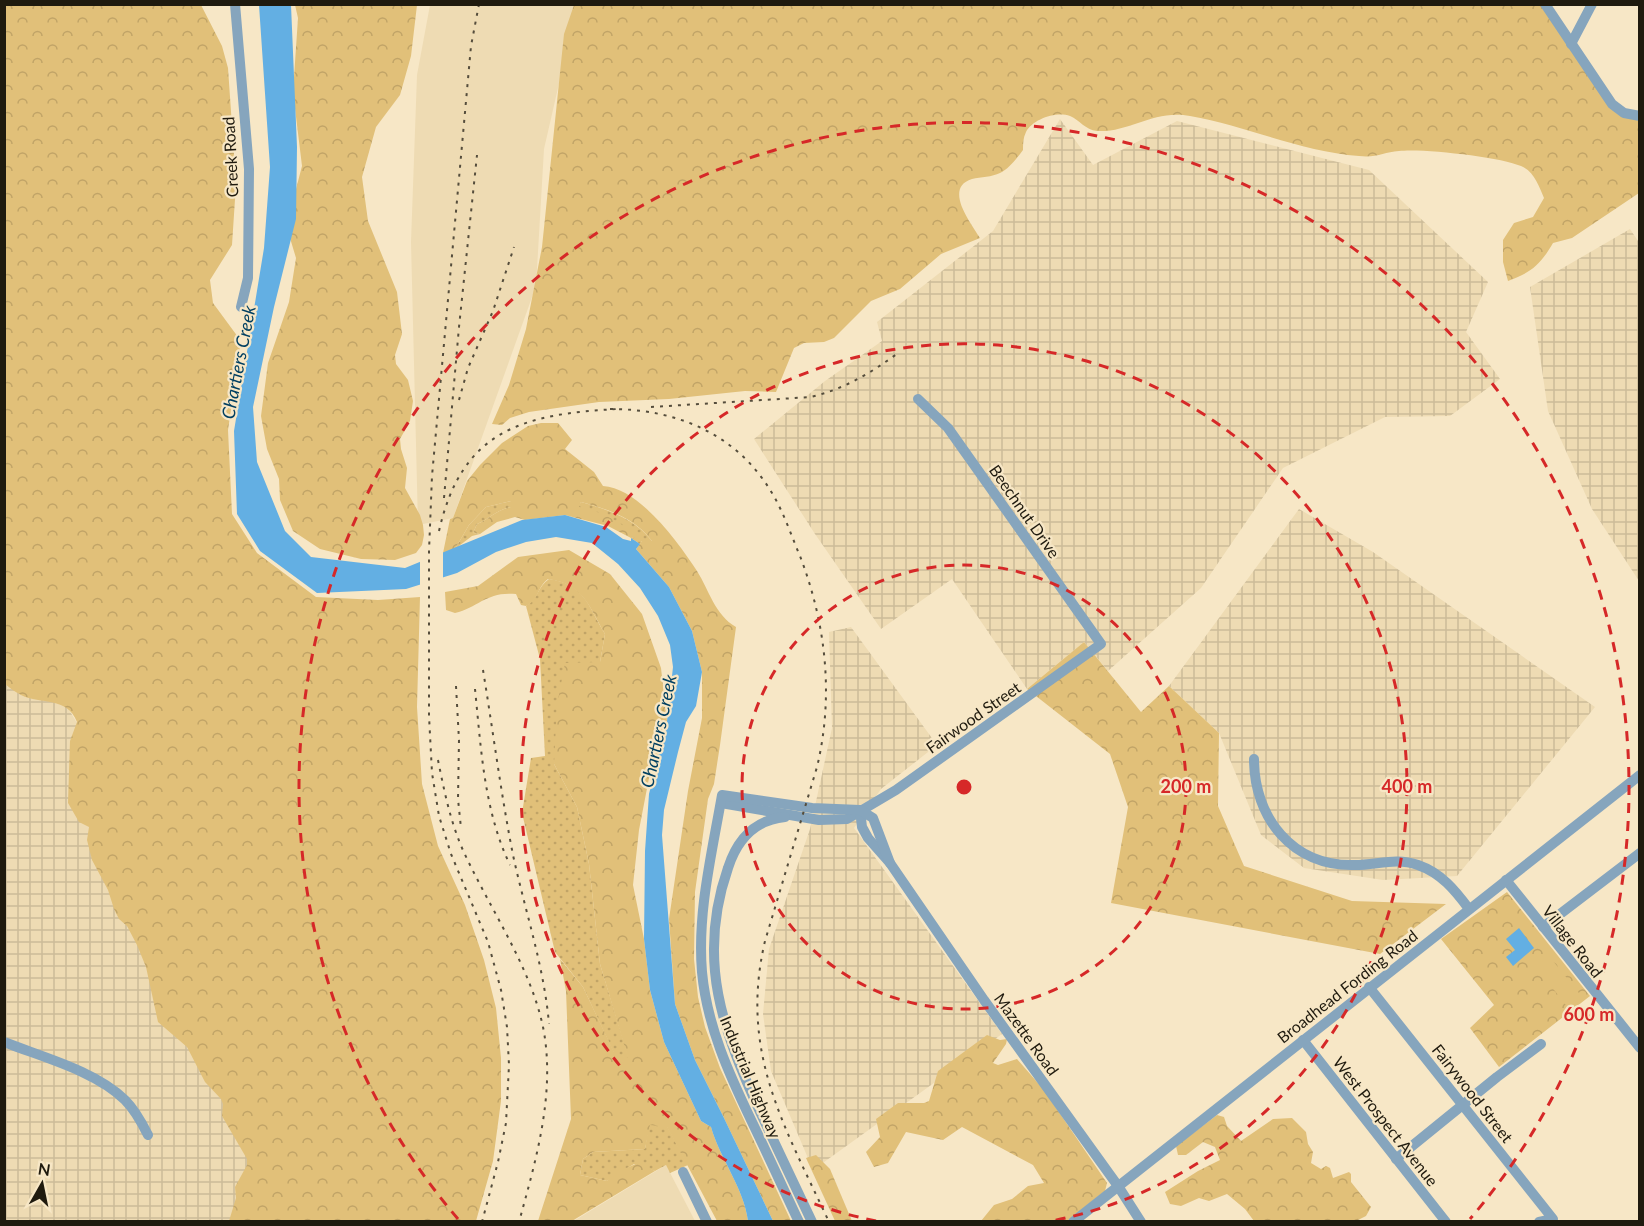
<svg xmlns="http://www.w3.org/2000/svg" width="1644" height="1226" font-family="Lato,sans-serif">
  <defs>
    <pattern id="industrial-grid" width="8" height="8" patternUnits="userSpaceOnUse" patternTransform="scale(1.5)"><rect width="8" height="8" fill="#eedbb3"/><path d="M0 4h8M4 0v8" fill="none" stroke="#cb9"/></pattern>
    <pattern id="grass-dots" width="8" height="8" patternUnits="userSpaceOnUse" patternTransform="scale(1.5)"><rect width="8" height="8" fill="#e1c079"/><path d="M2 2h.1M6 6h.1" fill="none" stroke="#c1a467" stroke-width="1.8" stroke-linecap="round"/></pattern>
    <pattern id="forest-crowns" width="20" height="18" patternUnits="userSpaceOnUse" patternTransform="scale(1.5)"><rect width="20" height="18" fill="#e1c079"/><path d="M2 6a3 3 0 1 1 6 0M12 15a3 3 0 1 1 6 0" fill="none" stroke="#c1a467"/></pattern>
  </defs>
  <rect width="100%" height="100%" fill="#f7e7c6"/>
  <g fill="#eedbb3">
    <path d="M430,5H577L544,149L536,286L453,518L418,525L411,242L417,75Z"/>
    <path d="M666,1165L695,1221L572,1222Z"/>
  </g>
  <g fill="url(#industrial-grid)">
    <path d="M1060,119L1093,165L1177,121L1369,170L1488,282L1466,332L1500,379L1450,416L1385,417L1283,468L1201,588L1108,671L1084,642L1027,689L952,579L881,629L815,534L754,439L825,381L882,341L877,322L993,231Z"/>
    <path d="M1630,229L1640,244L1639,581L1592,509L1548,411L1530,287Z"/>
    <path d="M1299,509L1373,552L1595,707L1457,876L1383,880L1304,868L1261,835L1219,733L1169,686Z"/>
    <path d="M4,603L351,1173L333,1221H5Z"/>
    <path d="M851,627L937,745L881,789L854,828L1002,1034L813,1170L771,1071L763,1014L769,949L810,829L832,728L829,632Z"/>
  </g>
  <g fill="url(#grass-dots)">
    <path d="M511,501V507C496,510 491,518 477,524L473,533L480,534L472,536L455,549L469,525L486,507Z"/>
    <path d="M581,502C607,509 635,519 652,541H642L640,544L631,538L635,537L578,507Z"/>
    <path d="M549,579C585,584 588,606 605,634L600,662L554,764L577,807L589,864L600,964L629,1059L614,1053L583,987L555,952L522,813L531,758L545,756L540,659L526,606C538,599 538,586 549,579Z"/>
    <path d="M649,1124L667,1126L688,1165L670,1173L666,1165L655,1171L634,1164L607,1181L580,1175L583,1159L593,1152L645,1149Z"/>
  </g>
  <g fill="url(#forest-crowns)">
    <path d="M5,4L201,5L222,46L228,68L236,184L232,245L210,280L213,303L238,337L240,347L228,430L232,514L257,553L316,597L378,600L420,597L417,707L422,784L438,846L465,905L484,960L496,1008L501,1058V1101L493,1161L476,1221H229L236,1198L235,1187L247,1165V1159L222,1116L223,1104L221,1099L205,1082L187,1047L158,1022L146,967L137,945L127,926L119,919L114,909L108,890L92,860L87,840L89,827L79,822L68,803L70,741L77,722C67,696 41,705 21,695C15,692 10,688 5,684Z"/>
    <path d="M295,5H417L411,56L400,95L376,127L362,177L368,221L397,292L402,334L395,355L396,364L408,380L413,401L410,421L400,439L401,449L407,468L405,488L420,515L423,525L424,535L422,545L416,553L395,560L361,559L320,549L293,531L280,500L279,479L267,449L261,416L268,363L289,302L296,258L290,238L289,216L302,166L293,92L298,18Z"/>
    <path d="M574,5H1543L1610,104L1639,118V193L1572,238L1553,243C1540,265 1532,272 1508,281L1503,262V240L1514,223L1533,217L1544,198C1539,186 1534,171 1521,166C1501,157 1421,148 1399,151C1384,152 1377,158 1359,156C1301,152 1247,126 1190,116C1154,109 1129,133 1097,131C1085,130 1080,120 1070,116C1056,111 1033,119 1026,132C1023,138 1023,144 1023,150C1017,158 1009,169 1000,173C992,177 981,177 972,179C943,188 971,223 980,238L941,254L900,289L871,301L834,338L824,342L804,343L794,348L776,392L745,391L669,399L599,402L529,412L510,418L502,425L492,424L509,385L526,329L542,247L564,34Z"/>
    <path d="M541,423H558L572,440L565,449L594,472L603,486C639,488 678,542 697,571C709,590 715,615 736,627L720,745L714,784L708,799L695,892L694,959L698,997L705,1027L720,1068L791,1221H773L724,1118L695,1060L675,1004L669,919L688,791L702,718V672L692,631L669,587L636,549L642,541H652C635,518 607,509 581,502L579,507C599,511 622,521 636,537L631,538L608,526L565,515L525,520L515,517L497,522L480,534L473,533L477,524C491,518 496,510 511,507V501L486,507L469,525L455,549L443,553L450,519L453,518L467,481L480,465L502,443L528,426Z"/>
    <path d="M569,550L610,574L642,614L661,668L667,721L655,769L649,778L639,830L633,885L644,939L650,990L664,1042L701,1121L711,1127C720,1159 744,1188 748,1221H717L667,1127L650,1125L645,1149L593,1152L583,1159L580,1175L607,1181L617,1172L638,1163L655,1171L572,1221H538L571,1119L566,991L560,959L583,987L614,1052L628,1058L600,964L589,864L577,807L554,764L557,705L565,663L600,662L605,634C589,607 584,584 548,579C537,587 539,600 526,606L521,605L516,594C487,591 479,607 455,613L446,610L445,592L478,586L518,557Z"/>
    <path d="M1084,642L1141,712L1169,686L1219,733L1218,806L1244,866L1352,901L1446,904L1380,954L1111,903L1128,807L1110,754L1027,689Z"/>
    <path d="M1507,892L1590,996L1499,1067L1470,1028L1494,1005L1441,939Z"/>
    <path d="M987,1035L1000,1040L1007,1039L1006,1044L993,1063L998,1065L1017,1059L1044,1090L1107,1183L1105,1191L1067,1221H981L994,1205L1012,1199L1028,1186L1044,1183L1033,1165L962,1127L943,1140L906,1132L888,1163L874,1167L866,1152L880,1137L876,1119L898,1103H924L929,1101L938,1071Z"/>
    <path d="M1217,1115L1224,1117L1227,1126L1241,1141L1273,1119L1292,1118L1306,1132L1308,1144L1313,1152L1311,1163L1321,1169L1326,1166L1330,1168L1333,1178L1349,1172L1351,1174V1182L1371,1207L1366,1216L1356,1221H1254L1245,1209L1227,1194L1209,1201L1199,1198L1181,1206L1170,1204L1165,1192L1198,1171L1220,1160L1215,1147L1203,1142L1186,1155H1178L1176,1146Z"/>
    <path d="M816,1155L830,1169L852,1221H835L806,1158Z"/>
  </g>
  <path fill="#e1c079" d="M1549,956L1583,998L1569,1009L1536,967Z"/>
  <g fill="#63afe3">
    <path d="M259,5H291L297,147L296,219L274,307L253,407L257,462L285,531L311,557L405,568L522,520L565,515L606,527L623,539L631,541V538L640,544L636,549L669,587L692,631L702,672L696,706L686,722L678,752L664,810L662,835L675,1004L695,1060L724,1118L773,1221H748C744,1188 720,1159 711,1127L701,1121L664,1042L650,990L644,939L645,851L649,794L667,721L673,667L670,645L658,616L640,588L618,564L592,543L556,537L526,542L496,552L457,573L406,589L317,593L260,551L237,514L234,431L264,248L270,167Z"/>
    <path d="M1519,928L1534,948L1513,966L1506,957L1515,950L1506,939Z"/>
  </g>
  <path fill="#f7e7c6" d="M443,550V581L420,588V559Z"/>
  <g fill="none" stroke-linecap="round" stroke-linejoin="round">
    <g stroke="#86a5bd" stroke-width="10">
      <path d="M235,4L249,169L248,278L241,307"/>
      <path d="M1545,4L1612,104L1624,113L1640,116"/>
      <path d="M1571,44L1592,4"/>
      <path d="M1254,759C1254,817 1292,867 1355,865C1377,865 1396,857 1418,865C1441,873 1455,890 1469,909"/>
      <path d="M721,803L819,820L847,819L896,790L1101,644L948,428L918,399"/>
      <path d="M860,810L862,827L868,838L890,863L984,1000L1118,1186L1141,1222"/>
      <path d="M785,817C754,820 737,840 728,868C696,960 723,1031 761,1114C778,1150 795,1186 812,1222"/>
      <path d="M1506,880L1640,1048"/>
      <path d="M1543,927L1640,853"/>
      <path d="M1369,987L1553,1219L1539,1222"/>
      <path d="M1303,1040L1446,1222"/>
      <path d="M4,1042C42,1057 96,1071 125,1100C135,1110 142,1123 148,1135"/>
      <path d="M1396,1159L1497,1077L1541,1044"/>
      <path d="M683,1172L707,1222"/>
      <path d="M799,1222C783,1188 768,1155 752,1122C729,1074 707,1026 702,972C697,913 712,853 722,795L812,808L860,810L873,818L890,863"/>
      <path d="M1073,1222L1640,775"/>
    </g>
    <g stroke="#554d3c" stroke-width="2" stroke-dasharray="3 6" stroke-linecap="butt">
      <path d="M479,4L471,46L432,476L429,551V716L432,773L439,816L451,854L488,942L501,990L507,1027L509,1065L506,1123L498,1162L482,1222"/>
      <path d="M459,400L468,368L493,311L514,247"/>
      <path d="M651,407L811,397C844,389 871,373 898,353"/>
      <path d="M610,409C677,409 737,434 772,493C784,513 791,535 800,556C826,624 834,696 817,767L765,941C739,1052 784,1125 829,1222"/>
      <path d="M444,498L459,327L477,155"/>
      <path d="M439,531C462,429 524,414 618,409"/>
      <path d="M483,670C493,731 501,794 513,855C525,911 544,966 549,1024"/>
      <path d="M456,686L459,740L458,799L461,828"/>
      <path d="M475,689C481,748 484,811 510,865"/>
      <path d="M438,760C444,790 450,820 462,848C488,906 530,965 543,1027C556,1092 536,1160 519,1222"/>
    </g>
  </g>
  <g fill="none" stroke="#d62828" stroke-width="3" stroke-dasharray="10 8">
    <circle cx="964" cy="787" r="222"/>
    <path d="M876 1221A443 443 0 1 1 1052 1221"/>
    <path d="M458 1219A665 665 0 1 1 1470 1219"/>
  </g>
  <g text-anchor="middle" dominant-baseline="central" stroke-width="4.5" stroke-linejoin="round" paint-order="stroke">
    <g font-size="16" fill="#1f1a0e" stroke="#f7e7c6">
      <text transform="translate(230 157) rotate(-93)">Creek Road</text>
      <text transform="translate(1025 511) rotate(55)">Beechnut Drive</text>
      <text transform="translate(973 717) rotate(-35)">Fairwood Street</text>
      <text transform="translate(1573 941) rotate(52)">Village Road</text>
      <text transform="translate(1347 986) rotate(-38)">Broadhead Fording Road</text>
      <text transform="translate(1027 1034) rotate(54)">Mazette Road</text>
      <text transform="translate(751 1077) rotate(67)">Industrial Highway</text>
      <text transform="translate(1473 1093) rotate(52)">Fairywood Street</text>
      <text transform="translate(1386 1121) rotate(52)">West Prospect Avenue</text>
    </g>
    <g font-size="18" font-style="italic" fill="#003f61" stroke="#f7e7c6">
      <text transform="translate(238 362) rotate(-79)">Chartiers Creek</text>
      <text transform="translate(658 731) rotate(-78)">Chartiers Creek</text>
    </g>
  </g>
  <circle cx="964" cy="787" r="9" fill="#d62828" stroke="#f7e7c6" stroke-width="3"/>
  <g font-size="18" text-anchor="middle" font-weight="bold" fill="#d62828" stroke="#f7e7c6" stroke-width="4.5" stroke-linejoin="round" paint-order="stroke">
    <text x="1186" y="793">200 m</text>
    <text x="1407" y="793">400 m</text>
    <text x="1589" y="1021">600 m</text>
  </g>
  <rect width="1644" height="1226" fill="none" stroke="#1f1a0e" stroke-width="12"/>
  <g transform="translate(42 1184) rotate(9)" stroke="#f7e7c6" stroke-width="4.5" paint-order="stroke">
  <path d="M0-4.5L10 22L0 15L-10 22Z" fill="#1f1a0e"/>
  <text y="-9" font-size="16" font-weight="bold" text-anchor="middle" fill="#1f1a0e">N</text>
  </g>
</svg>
